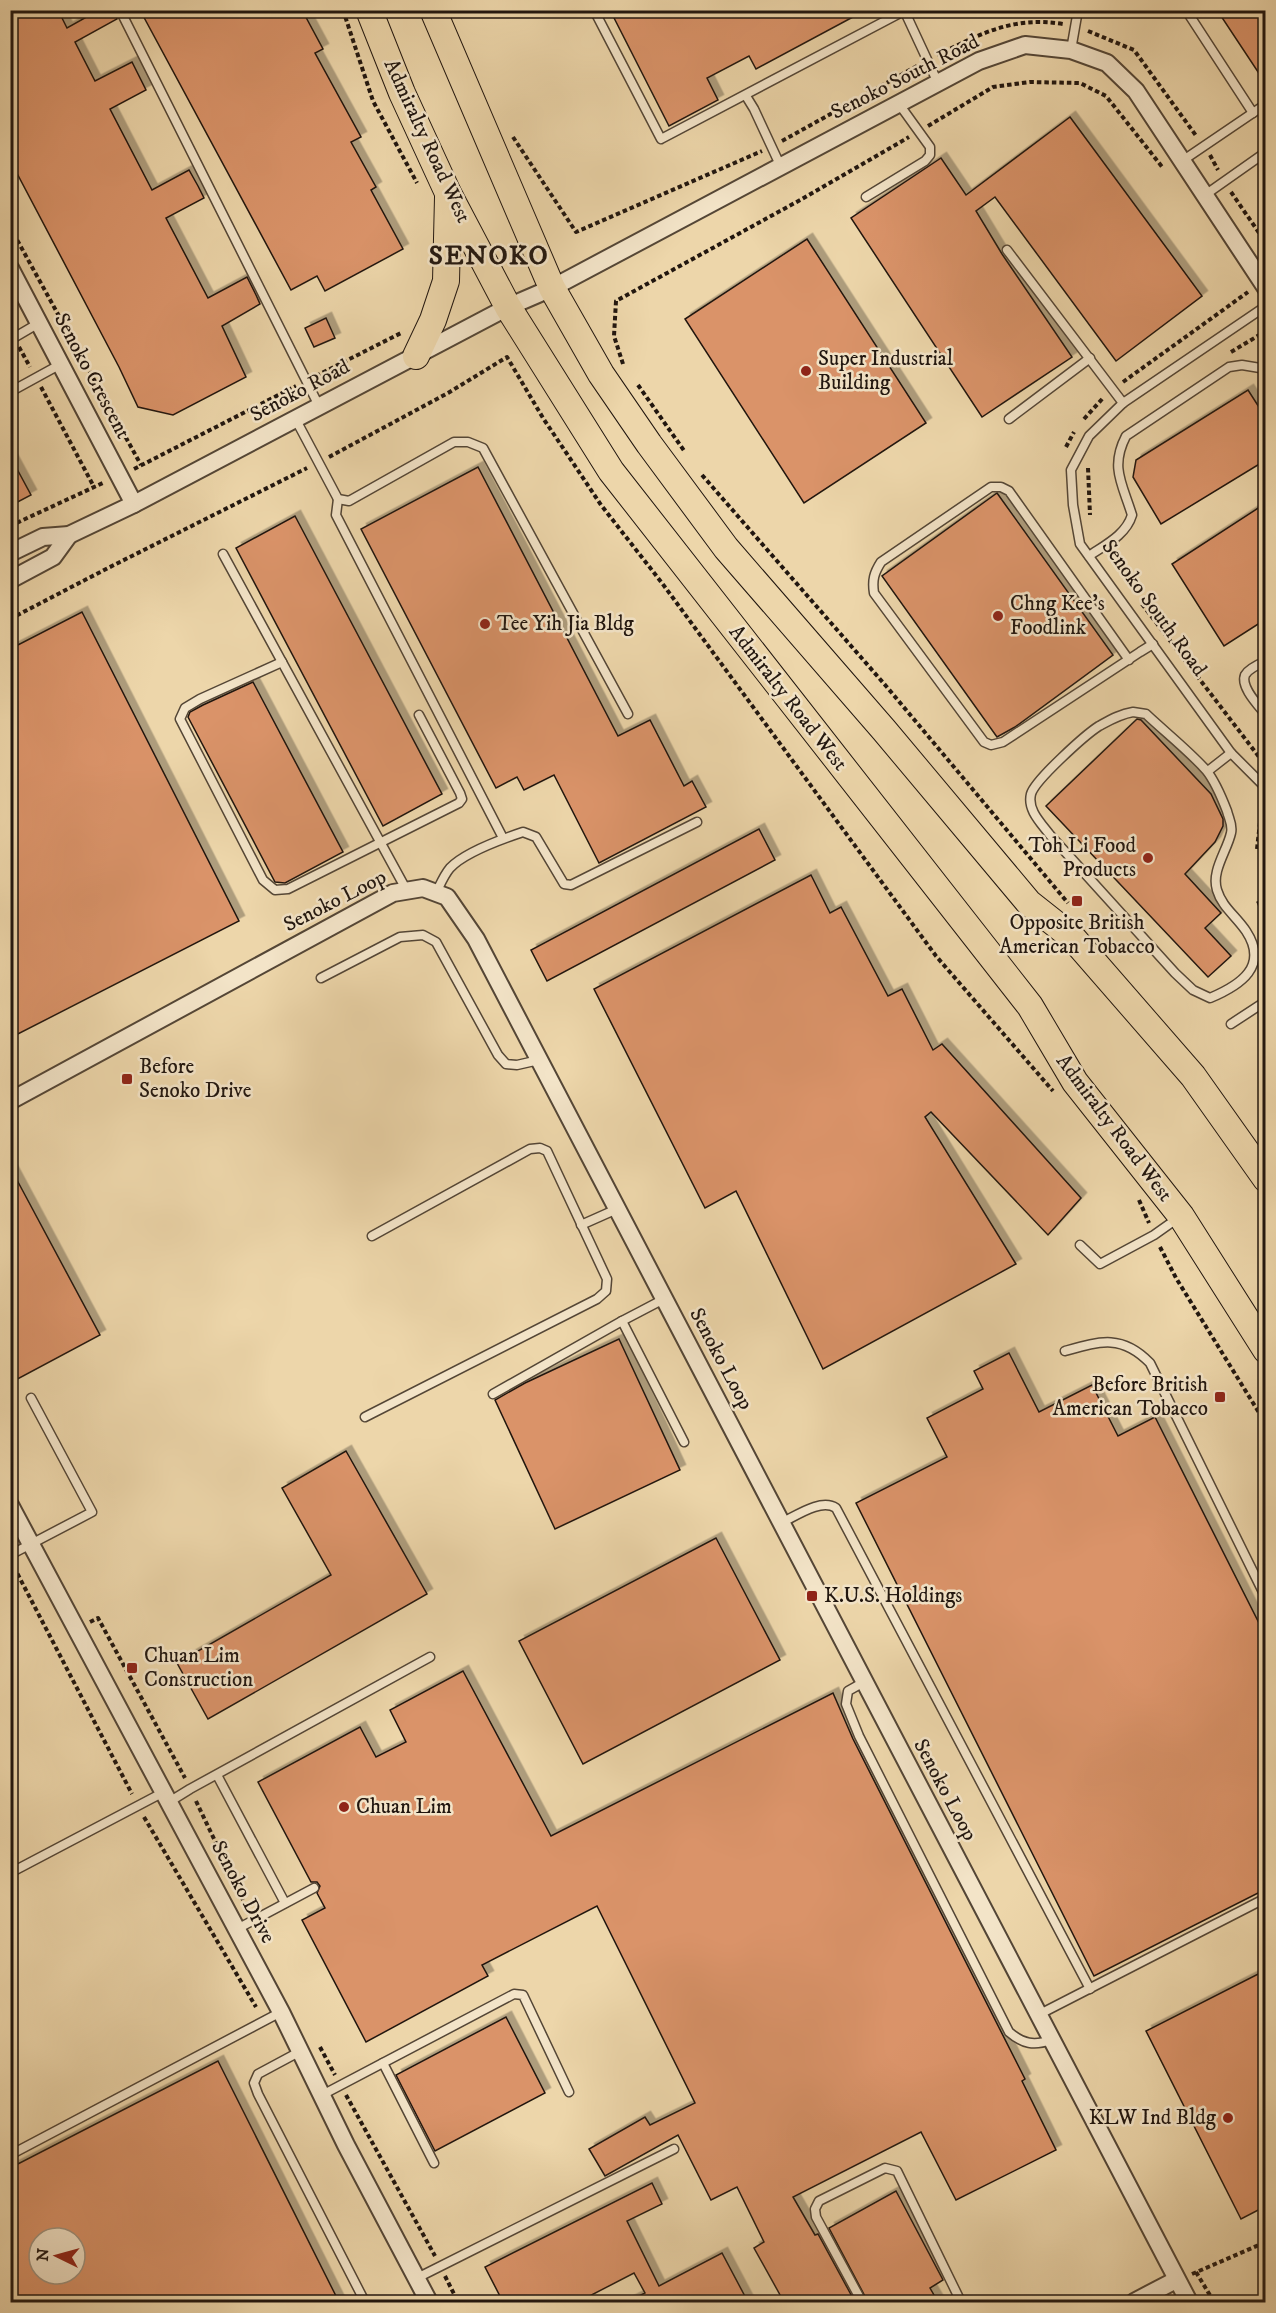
<svg xmlns="http://www.w3.org/2000/svg" width="1276" height="2313" font-family="'IM FELL DW Pica',serif">
  <defs>
    <filter id="shadow"><feDropShadow dx="5.5" dy="-5.5" stdDeviation="0" flood-color="#0004"/></filter>
  </defs>
  <rect width="100%" height="100%" fill="#edd6aa"/>
  <filter id="stains"><feTurbulence type="fractalNoise" baseFrequency=".00333" numOctaves="4"/><feColorMatrix values="0 0 0 0 .2 0 0 0 0 .09 0 0 0 0 .02 0 0 0 .5 -.17"/></filter>
  <radialGradient id="worn" r=".72"><stop offset=".6" stop-color="#630" stop-opacity="0"/><stop offset="1" stop-color="#630" stop-opacity=".3"/></radialGradient>
  <g fill="#da9369" stroke="#21160f" stroke-width="1.5" fill-rule="evenodd" filter="url(#shadow)">
    <path d="M10,10H58L67,28L99,10H114L117,19L75,42L95,81L132,62L146,90L110,109L152,190L189,170L198,186L204,198L166,218L208,298L247,277L256,295L260,304L222,326L246,377L173,415L138,407L119,367L10,160Z"/>
    <path d="M140,10H302L323,49L315,53L361,137L351,142L376,187L371,190L403,249L325,291L317,276L291,290Z"/>
    <path d="M610,10H866L756,69L749,56L707,78L718,100L669,126Z"/>
    <path d="M1217,10H1266V84Z"/>
    <path d="M1070,117L1202,296L1116,361L995,197L976,211L1002,254L1072,357L982,417L851,218L941,158L966,195Z"/>
    <path d="M807,239L926,423L804,503L685,319Z"/>
    <path d="M326,318L335,338L314,347L305,328Z"/>
    <path d="M1248,390L1266,418V460L1161,524L1133,477L1136,460Z"/>
    <path d="M10,456L31,495L10,506Z"/>
    <path d="M478,467L618,736L650,720L684,786L692,781L706,807L599,863L554,775L524,790L517,777L496,788L361,529Z"/>
    <path d="M997,493L1113,655L1015,727L997,737L882,576Z"/>
    <path d="M1266,503V619L1224,646L1172,564Z"/>
    <path d="M295,516L442,794L383,826L236,548Z"/>
    <path d="M82,612L239,921L10,1038V649Z"/>
    <path d="M253,682L343,852L285,883L275,882L188,717L190,712L203,705Z"/>
    <path d="M1137,719L1141,720L1211,794L1223,819V826L1215,842L1185,874L1221,913L1205,928L1231,956L1208,977L1046,806Z"/>
    <path d="M759,829L775,860L547,981L531,950Z"/>
    <path d="M811,875L830,913L841,907L888,996L902,989L933,1050L942,1044L1081,1198L1048,1235L931,1112L925,1117L1016,1264L823,1369L736,1191L705,1208L594,989Z"/>
    <path d="M10,1167L100,1335L10,1383Z"/>
    <path d="M619,1339L680,1470L555,1529L495,1400L525,1383Z"/>
    <path d="M1009,1353L1039,1412L1092,1385L1118,1436L1155,1417L1266,1637V1889L1094,1976L856,1503L947,1457L927,1418L983,1389L974,1371Z"/>
    <path d="M346,1451L427,1594L208,1719L177,1663L331,1575L282,1488Z"/>
    <path d="M716,1538L780,1660L583,1764L519,1641Z"/>
    <path d="M463,1671L551,1836L833,1693L853,1739L1025,2079L1022,2081L1056,2150L956,2200L921,2132L793,2197L815,2235L818,2234L855,2302H784L754,2248L764,2242L737,2187L711,2200L678,2135L605,2176L589,2149L645,2117L650,2125L695,2103L597,1906L482,1965L488,1976L366,2042L302,1920L325,1908L317,1893L320,1886L317,1882H311L258,1782L360,1727L376,1757L406,1742L390,1710Z"/>
    <path d="M1266,1970V2206L1241,2219L1146,2031Z"/>
    <path d="M506,2017L545,2093L435,2151L396,2075Z"/>
    <path d="M218,2061L339,2302H10V2168ZM39,2238H75V2274H39Z"/>
    <path d="M652,2183L662,2204L627,2221L659,2286L722,2253L748,2302H627L645,2293L634,2273L578,2302H503L485,2267Z"/>
    <path d="M896,2191L943,2280L930,2288L938,2302H868L829,2228Z"/>
  </g>
  <g fill="none" stroke-linecap="round" stroke-linejoin="round">
    <g stroke="#544636" stroke-width="11">
      <g id="lane">
        <path d="M120,10L319,406"/>
        <path d="M594,10L661,139L904,11"/>
        <path d="M904,10L938,83"/>
        <path d="M1186,10L1253,113"/>
        <path d="M1071,50L1078,10"/>
        <path d="M746,96L754,109L781,167"/>
        <path d="M1182,161L1266,104"/>
        <path d="M1205,195L1266,152"/>
        <path d="M866,197L925,161L930,155V147L899,104"/>
        <path d="M1007,250L1123,403"/>
        <path d="M1266,306L1123,403L1089,436L1071,470L1073,505L1080,544L1231,753L1266,788"/>
        <path d="M10,340L39,323"/>
        <path d="M10,392L61,364"/>
        <path d="M1009,419L1090,358"/>
        <path d="M296,420L338,499L349,501L454,442H468L483,448L628,714"/>
        <path d="M338,499L336,515L503,838"/>
        <path d="M223,554L407,891"/>
        <path d="M1089,556C1105,545 1126,535 1132,515C1122,483 1110,467 1126,436L1229,367L1242,365L1266,369"/>
        <path d="M1129,660L1009,491L1001,487H991L881,562C874,573 872,580 874,593L984,742L991,745L1003,742L1140,652L1153,644"/>
        <path d="M1266,661C1259,664 1248,669 1245,675C1240,687 1259,706 1266,715"/>
        <path d="M282,662L200,699L185,708L180,719L263,880L275,890L288,889L459,803L462,799L460,793L419,715"/>
        <path d="M1133,712L1146,714C1165,732 1188,750 1206,770C1215,781 1222,798 1227,811C1229,819 1233,825 1231,833C1227,851 1211,871 1217,890C1222,907 1236,916 1246,931C1269,966 1241,985 1210,998L1193,990L1175,973L1050,835C1041,823 1027,810 1031,794C1035,780 1085,735 1099,726C1110,720 1120,714 1133,712Z"/>
        <path d="M1208,771L1231,753"/>
        <path d="M1266,857V891"/>
        <path d="M436,893C440,885 444,875 450,868C465,852 502,839 523,832L536,837L564,884L571,885L697,822"/>
        <path d="M321,978L400,937L423,935L436,942L498,1055L506,1064L517,1065L539,1060"/>
        <path d="M1231,1024L1266,1001"/>
        <path d="M581,1225L617,1209"/>
        <path d="M1080,1245L1100,1264L1154,1235L1178,1218"/>
        <path d="M622,1321L684,1442"/>
        <path d="M1065,1351C1100,1341 1122,1334 1150,1363L1266,1598"/>
        <path d="M493,1394L622,1321L664,1299"/>
        <path d="M365,1417L597,1299L606,1291L607,1279L547,1151L540,1148L530,1149L372,1236"/>
        <path d="M781,1523C796,1516 821,1498 836,1508L1090,1989"/>
        <path d="M10,1555L92,1512L31,1398"/>
        <path d="M864,1682L848,1691L846,1704L859,1736L1009,2032C1023,2044 1034,2046 1051,2040"/>
        <path d="M217,1775L285,1903"/>
        <path d="M169,1802L190,1789L430,1657"/>
        <path d="M10,1873L164,1792"/>
        <path d="M237,1929L314,1888"/>
        <path d="M1038,2015L1266,1898"/>
        <path d="M299,2052L258,2074L254,2083L258,2094L365,2302"/>
        <path d="M383,2063L434,2163"/>
        <path d="M322,2095L514,1994L523,1995L569,2092"/>
        <path d="M10,2155L281,2012"/>
        <path d="M417,2278L674,2149"/>
        <path d="M862,2302L816,2217L815,2209L819,2201L885,2168L897,2171L961,2302"/>
      </g>
    </g>
    <g stroke="#544636" stroke-width="20">
      <g id="street">
        <path d="M10,268L134,504"/>
        <path d="M10,553L43,537L69,535L134,504L508,307L552,288L979,61L1025,45L1071,50L1107,63L1136,91L1266,288"/>
        <path d="M10,580L53,557L69,535"/>
        <path d="M10,1101L393,893L423,888L447,897L476,939L1189,2302"/>
        <path d="M10,1505L281,2012L346,2145L429,2302"/>
        <path d="M1134,2302L1176,2280"/>
      </g>
    </g>
    <g stroke="#21160f" stroke-width="28">
      <g id="primary">
        <path d="M369,10L402,93L448,193L508,307L611,471L1030,1006L1075,1082L1181,1216L1266,1350"/>
        <path d="M433,10L552,288L601,374L649,444L726,548L884,730L1029,903L1072,937L1193,1076L1266,1179"/>
        <path d="M416,356L433,320L446,281L448,197"/>
      </g>
    </g>
    <g stroke="#21160f" stroke-width="4" stroke-dasharray="4.5 3" stroke-linecap="butt">
      <path d="M343,10L373,101L417,183"/>
      <path d="M1088,31L1134,50L1197,137"/>
      <path d="M937,55C981,34 1012,16 1063,24"/>
      <path d="M928,126L993,87L1030,82L1080,83L1106,96L1163,168"/>
      <path d="M513,137L576,232L762,151"/>
      <path d="M782,141L917,66"/>
      <path d="M1210,155L1218,170"/>
      <path d="M1231,192L1266,243"/>
      <path d="M10,227L141,465"/>
      <path d="M19,347L30,367"/>
      <path d="M1231,352L1266,331"/>
      <path d="M623,364L614,336L616,301L802,199L909,137"/>
      <path d="M316,376L403,332"/>
      <path d="M1123,382L1248,292"/>
      <path d="M638,385L685,452"/>
      <path d="M41,387L94,487"/>
      <path d="M1084,419L1103,398"/>
      <path d="M1066,447L1074,432"/>
      <path d="M329,457L448,393L507,357L543,418L601,505L662,583L936,956L1053,1091"/>
      <path d="M1088,468L1090,515"/>
      <path d="M134,469L296,386"/>
      <path d="M702,475L886,686L1068,903"/>
      <path d="M10,526L105,482"/>
      <path d="M1142,604L1266,766"/>
      <path d="M10,619L108,568L307,468"/>
      <path d="M1257,849L1262,805L1260,800"/>
      <path d="M1258,901L1266,919"/>
      <path d="M1139,1200L1149,1223"/>
      <path d="M1160,1247L1176,1278L1266,1424"/>
      <path d="M14,1567L132,1794"/>
      <path d="M90,1622L98,1618L185,1778"/>
      <path d="M196,1801L243,1900"/>
      <path d="M144,1817L256,2007"/>
      <path d="M320,2047L335,2075"/>
      <path d="M346,2095L435,2256"/>
      <path d="M1196,2272L1214,2302"/>
      <path d="M1192,2274L1266,2242"/>
      <path d="M445,2276L458,2302"/>
    </g>
    <use href="#lane" stroke="#f3e4c8" stroke-width="8"/>
    <use href="#street" stroke="#f3e4c8" stroke-width="16"/>
    <use href="#primary" stroke="#edd6aa" stroke-width="26"/>
  </g>
  <g fill="#8f2418" stroke="#f3e4c8" stroke-width="2">
    <circle cx="806" cy="371" r="6"/>
    <circle cx="998" cy="616" r="6"/>
    <circle cx="485" cy="624" r="6"/>
    <circle cx="1148" cy="858" r="6"/>
    <rect x="1071" y="895" width="12" height="12" rx="3"/>
    <rect x="121" y="1073" width="12" height="12" rx="3"/>
    <rect x="1214" y="1391" width="12" height="12" rx="3"/>
    <rect x="806" y="1590" width="12" height="12" rx="3"/>
    <rect x="126" y="1662" width="12" height="12" rx="3"/>
    <circle cx="344" cy="1807" r="6"/>
    <circle cx="1228" cy="2118" r="6"/>
  </g>
  <g text-anchor="middle" dominant-baseline="central" stroke-width="5" stroke-linejoin="round" paint-order="stroke">
    <g font-size="21" fill="#21160f" stroke="#f3e4c8">
      <text transform="translate(905 77) rotate(-27)">Senoko South Road</text>
      <text transform="translate(427 141) rotate(65)">Admiralty Road West</text>
      <text transform="translate(92 376) rotate(62)">Senoko Crescent</text>
      <text transform="translate(300 391) rotate(-28)">Senoko Road</text>
      <text transform="translate(1154 608) rotate(54)">Senoko South Road</text>
      <text transform="translate(788 698) rotate(52)">Admiralty Road West</text>
      <text transform="translate(335 901) rotate(-27)">Senoko Loop</text>
      <text transform="translate(1114 1128) rotate(53)">Admiralty Road West</text>
      <text transform="translate(721 1359) rotate(62)">Senoko Loop</text>
      <text transform="translate(945 1790) rotate(62)">Senoko Loop</text>
      <text transform="translate(243 1892) rotate(62)">Senoko Drive</text>
    </g>
    <g font-size="21" fill="#21160f" stroke="#f3e4c8" text-anchor="start">
      <text x="818" y="359">Super Industrial<tspan x="818" dy="24">Building</tspan></text>
      <text x="1010" y="604">Chng Kee's<tspan x="1010" dy="24">Foodlink</tspan></text>
      <text x="497" y="624">Tee Yih Jia Bldg</text>
      <text x="1136" y="846" text-anchor="end">Toh Li Food<tspan x="1136" dy="24">Products</tspan></text>
      <text x="1077" y="923" text-anchor="middle">Opposite British<tspan x="1077" dy="24">American Tobacco</tspan></text>
      <text x="139" y="1067">Before<tspan x="139" dy="24">Senoko Drive</tspan></text>
      <text x="1208" y="1385" text-anchor="end">Before British<tspan x="1208" dy="24">American Tobacco</tspan></text>
      <text x="824" y="1596">K.U.S. Holdings</text>
      <text x="144" y="1656">Chuan Lim<tspan x="144" dy="24">Construction</tspan></text>
      <text x="356" y="1807">Chuan Lim</text>
      <text x="1216" y="2118" text-anchor="end">KLW Ind Bldg</text>
    </g>
    <g font-size="27" font-weight="bold" letter-spacing="1.5" fill="#21160f" stroke="#f3e4c8">
      <text x="489" y="256">SENOKO</text>
    </g>
  </g>
  <rect width="1276" height="2313" fill="none" stroke="#edd6aa" stroke-width="36"/>
  <rect x="12" y="12" width="1252" height="2289" fill="none" stroke="#21160f" stroke-width="3"/>
  <rect x="18" y="18" width="1240" height="2277" fill="none" stroke="#21160f" stroke-width="1.5"/>
  <g transform="translate(57 2256) rotate(275)"><circle r="28" fill="#f3e4c8" stroke="#9f927e" stroke-width="1.5"/>
  <path d="M0-4.5L10 22L0 15L-10 22Z" fill="#8f2418"/>
  <text y="-9" font-size="16" font-weight="bold" text-anchor="middle" fill="#21160f">N</text>
  </g>
  <rect width="100%" height="100%" filter="url(#stains)"/>
  <rect width="100%" height="100%" fill="url(#worn)"/>
</svg>
